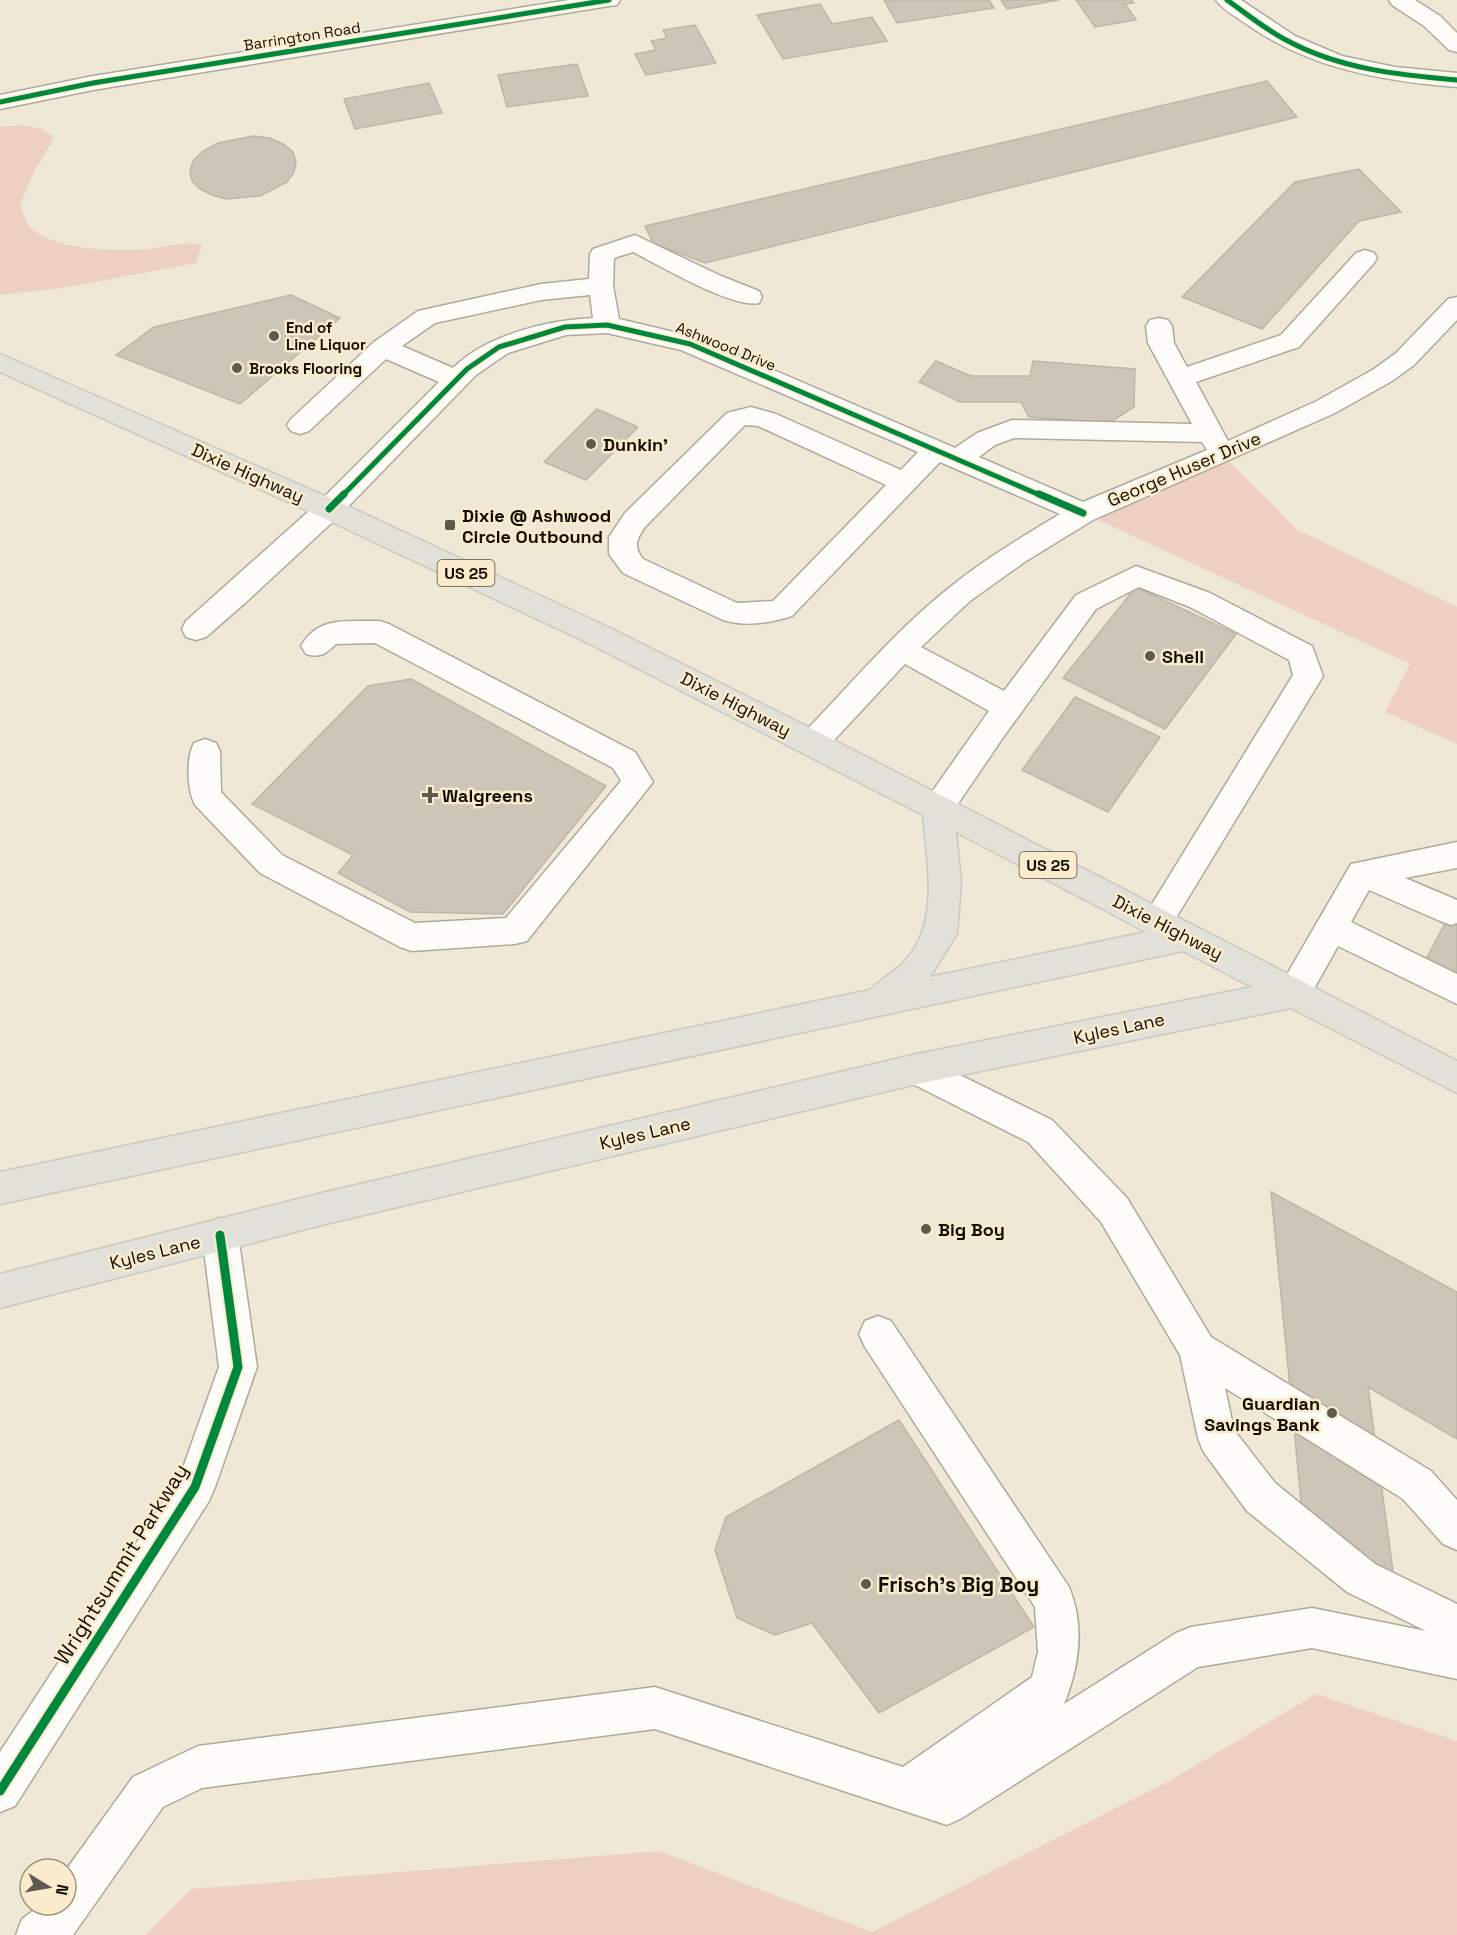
<svg xmlns="http://www.w3.org/2000/svg" width="1457" height="1935" font-family="'Space Grotesk',sans-serif">
  <rect width="100%" height="100%" fill="#f0e8d6"/>
  <g fill="#edd0c2">
    <path d="M21,125L43,129L54,138L35,170L20,204C23,211 26,224 32,229C58,251 116,251 148,249C168,247 182,241 202,244L196,263L69,287L0,295V127Z"/>
    <path d="M1222,454L1296,529L1457,607V744L1385,712L1410,664L1083,513Z"/>
    <path d="M1316,1694L1457,1741V1935H146L191,1889L659,1851L872,1932L1171,1780Z"/>
  </g>
  <g fill="#cec5b9" stroke="#beb5a9" stroke-width="1.5">
    <path d="M884,0H989L994,8L897,23Z"/>
    <path d="M1001,0H1059L1007,9Z"/>
    <path d="M1076,0H1131L1134,3L1125,4L1136,20L1095,27Z"/>
    <path d="M820,4L832,24L872,17L887,41L783,59L757,15Z"/>
    <path d="M695,25L716,63L646,75L635,54L656,50L651,41L667,38L663,30Z"/>
    <path d="M577,64L588,96L507,107L498,75Z"/>
    <path d="M1267,81L1297,117L705,263L653,243L645,226Z"/>
    <path d="M429,83L442,113L355,129L344,99Z"/>
    <path d="M253,136L270,138L283,144L293,152L296,162L294,172L287,182L260,196L226,199L212,195L200,189L192,181L190,171L193,161L203,151L218,143Z"/>
    <path d="M1359,169L1401,212L1359,221L1262,329L1182,297L1295,182Z"/>
    <path d="M291,295L340,318L240,404L116,355L154,327Z"/>
    <path d="M936,361L971,376H1030L1033,361L1135,369L1134,407L1109,423L1029,417L1021,402H960L919,382Z"/>
    <path d="M597,409L638,427L586,480L544,462Z"/>
    <path d="M1136,587L1236,634L1165,729L1063,678Z"/>
    <path d="M411,679L606,786L503,914L410,912L338,873L353,855L252,804L368,686Z"/>
    <path d="M1075,697L1160,737L1108,812L1022,770Z"/>
    <path d="M1457,901V979L1424,963Z"/>
    <path d="M1271,1192L1457,1292V1439L1368,1387L1395,1586L1303,1521Z"/>
    <path d="M899,1420L1034,1627L879,1713L812,1623L775,1635L737,1618L715,1550L726,1517Z"/>
  </g>
  <g fill="none" stroke-linecap="round" stroke-linejoin="round">
    <g stroke="#afa99b" stroke-width="3">
      <g id="minor">
        <path d="M569,0H620L617,5L609,6L93,90L0,109V95L93,76Z"/>
        <path d="M1216,0H1241L1295,36L1342,56L1395,67L1457,73V87C1381,81 1308,68 1245,23C1235,16 1223,10 1216,0Z"/>
        <path d="M1389,0H1415L1440,16L1457,33V52L1449,50L1424,26L1392,5Z"/>
        <path d="M635,235L721,276L759,291L762,297L759,303C733,309 659,265 633,252L614,258L613,286L619,319L699,338L955,448L977,433L1012,420L1192,424L1148,343L1146,326L1150,320L1159,318L1168,320L1172,326L1174,343L1187,367L1281,335L1356,253L1365,250L1374,253L1377,258L1374,263L1299,347L1196,382L1228,441L1317,401L1374,369L1396,353L1448,299L1457,297V320L1414,365L1392,381L1335,413L1093,520L1026,561L970,601L921,647L1004,691L1076,595L1136,566L1210,593L1312,646L1323,676L1168,931L1157,935L1146,931L1141,922L1293,675L1289,660L1190,607L1139,587L1096,609L1002,739L949,817L938,820L927,817L922,808L927,799L989,711L905,664L824,751L813,755L802,751L798,743L802,735C850,685 895,631 949,588C983,560 1022,537 1060,514L940,462L792,616C770,623 746,627 723,620L623,573L609,554V537L625,513L727,413L751,407L776,414L901,470L918,452L681,350L607,333L566,335L508,353L476,375L339,516L245,603L206,637L196,640L186,637L182,629L186,621L319,502L439,382L386,359L309,431L300,434L291,431L287,425L291,419L374,342L418,311L541,284L589,279L590,254L593,249ZM590,295L593,318C548,320 486,335 453,368L402,346L435,323L541,300ZM745,425L758,426L886,485L773,601L737,603L643,559C633,547 637,538 645,527ZM1014,438L1202,442L1207,450L1083,502L979,457L995,445Z"/>
        <path d="M379,621L389,624L635,752L653,782L527,941L515,944L412,951L400,947L260,873L195,805C187,789 186,758 194,743L205,739L216,743L220,751L221,792L282,855L415,923L506,918L621,781L613,768L375,643L336,644C326,654 320,658 306,654L301,646C319,615 348,622 379,621Z"/>
        <path d="M1457,842V868L1405,878L1457,900V923L1451,925L1440,921L1369,890L1351,922L1457,974V1004L1338,946L1306,1003L1294,1007L1282,1003L1277,993L1282,983L1351,864Z"/>
        <path d="M917,1054L1052,1120L1127,1198L1211,1337L1431,1471L1457,1500V1550L1443,1544L1403,1499L1225,1388L1234,1430L1275,1483L1375,1564L1457,1604V1679L1312,1648L1198,1667L962,1818L947,1825L655,1729L202,1788L163,1807L73,1935H16L22,1919L41,1905H66V1870L133,1777L198,1746L655,1687L903,1767L1032,1677L1038,1652L1035,1607L865,1347L859,1334L865,1321L878,1316L891,1321L1069,1587C1085,1625 1079,1667 1064,1704L1176,1633L1191,1627L1312,1608L1426,1631L1347,1592L1247,1511L1203,1451L1198,1438L1180,1355L1101,1222L1028,1142L905,1080L900,1069L905,1058Z"/>
        <path d="M220,1218L233,1223L238,1235L257,1367L215,1487L209,1501L15,1806L0,1812V1752L180,1476L219,1367L202,1235L207,1223Z"/>
      </g>
    </g>
    <g stroke="#cac7bf" stroke-width="3">
      <path id="major" d="M0,354L339,502L612,629L824,735L1457,1061V1093L1291,1008L917,1084L326,1224L0,1308V1274L326,1192L917,1054L1252,987L1183,951L0,1204V1172L870,990C879,980 893,973 902,964C941,926 927,863 923,815L592,645L319,516L0,372ZM956,832L1146,932L930,977L957,934L961,882Z"/>
    </g>
    <use href="#minor" fill="#fdfcf9" fill-rule="evenodd"/>
    <use href="#major" fill="#e2e1d9" fill-rule="evenodd"/>
    <g stroke="#faebcc" stroke-width="8">
      <g id="cycleway-far2">
        <path d="M1227,0C1247,14 1266,30 1288,41C1340,69 1399,75 1457,80"/>
        <path d="M0,102L93,83L609,0"/>
        <path d="M342,496L467,369L499,347L565,327L607,325L690,344L1042,496"/>
      </g>
    </g>
    <g stroke="#faebcc" stroke-width="10">
      <g id="cycleway-far1">
        <path d="M1039,494L1083,513"/>
        <path d="M329,509L344,494"/>
      </g>
    </g>
    <g stroke="#faebcc" stroke-width="13">
      <path id="cycleway" d="M0,1791L195,1487L238,1367L220,1235"/>
    </g>
    <use href="#cycleway-far2" stroke="#00873e" stroke-width="5"/>
    <use href="#cycleway-far1" stroke="#00873e" stroke-width="7"/>
    <use href="#cycleway" stroke="#00873e" stroke-width="9"/>
  </g>
  <g fill="#605a4e" stroke="#faebcc" stroke-width="2">
    <circle cx="274" cy="336" r="6"/>
    <circle cx="237" cy="368" r="6"/>
    <circle cx="591" cy="444" r="6"/>
    <rect x="444" y="519" width="12" height="12" rx="3"/>
    <circle cx="1150" cy="656" r="6"/>
    <path d="M427 786h6v6h6v6h-6v6h-6v-6h-6v-6h6z"/>
    <circle cx="926" cy="1229" r="6"/>
    <circle cx="1332" cy="1413" r="6"/>
    <circle cx="866" cy="1584" r="6"/>
  </g>
  <g text-anchor="middle" dominant-baseline="central" stroke-width="5" stroke-linejoin="round" paint-order="stroke">
    <g font-size="15" fill="#130e05" stroke="#faebcc">
      <text transform="translate(302 36) rotate(-9)">Barrington Road</text>
      <text transform="translate(726 346) rotate(22)">Ashwood Drive</text>
    </g>
    <g font-size="15" font-weight="bold" fill="#130e05" stroke="#faebcc" text-anchor="start">
      <text x="286" y="327">End of<tspan x="286" dy="17">Line Liquor</tspan></text>
      <text x="249" y="368">Brooks Flooring</text>
    </g>
    <g fill="#faebcc" stroke="#585041" stroke-width="1.5">
      <rect x="437.5" y="560" width="57" height="26" rx="4.5"/>
      <rect x="1019.5" y="852" width="57" height="26" rx="4.5"/>
    </g>
    <g font-size="16" font-weight="bold" fill="#130e05">
      <text x="466" y="573">US 25</text>
      <text x="1048" y="865">US 25</text>
    </g>
    <g font-size="18" font-weight="bold" fill="#130e05" stroke="#faebcc" text-anchor="start">
      <text x="603" y="444">Dunkin'</text>
      <text x="462" y="515">Dixie @ Ashwood<tspan x="462" dy="21">Circle Outbound</tspan></text>
      <text x="1162" y="656">Shell</text>
      <text x="442" y="795">Walgreens</text>
      <text x="938" y="1229">Big Boy</text>
      <text x="1320" y="1403" text-anchor="end">Guardian<tspan x="1320" dy="21">Savings Bank</tspan></text>
    </g>
    <g font-size="18" fill="#130e05" stroke="#faebcc">
      <text transform="translate(1184 469) rotate(-23)">George Huser Drive</text>
      <text transform="translate(248 473) rotate(24)">Dixie Highway</text>
      <text transform="translate(736 704) rotate(27)">Dixie Highway</text>
      <text transform="translate(1168 927) rotate(27)">Dixie Highway</text>
      <text transform="translate(1119 1028) rotate(-12)">Kyles Lane</text>
      <text transform="translate(645 1133) rotate(-13)">Kyles Lane</text>
      <text transform="translate(155 1252) rotate(-14)">Kyles Lane</text>
    </g>
    <g font-size="21" fill="#130e05" stroke="#faebcc">
      <text transform="translate(121 1564) rotate(-58)">Wrightsummit Parkway</text>
    </g>
    <g font-size="21" font-weight="bold" fill="#130e05" stroke="#faebcc" text-anchor="start">
      <text x="878" y="1584">Frisch's Big Boy</text>
    </g>
  </g>
  <g transform="translate(48 1887) rotate(101)"><circle r="28" fill="#faebcc" stroke="#9e937c" stroke-width="1.5"/>
  <path d="M0-4.5L10 22L0 15L-10 22Z" fill="#605a4e"/>
  <text y="-9" font-size="16" font-weight="bold" text-anchor="middle" fill="#130e05">N</text>
  </g>
</svg>
